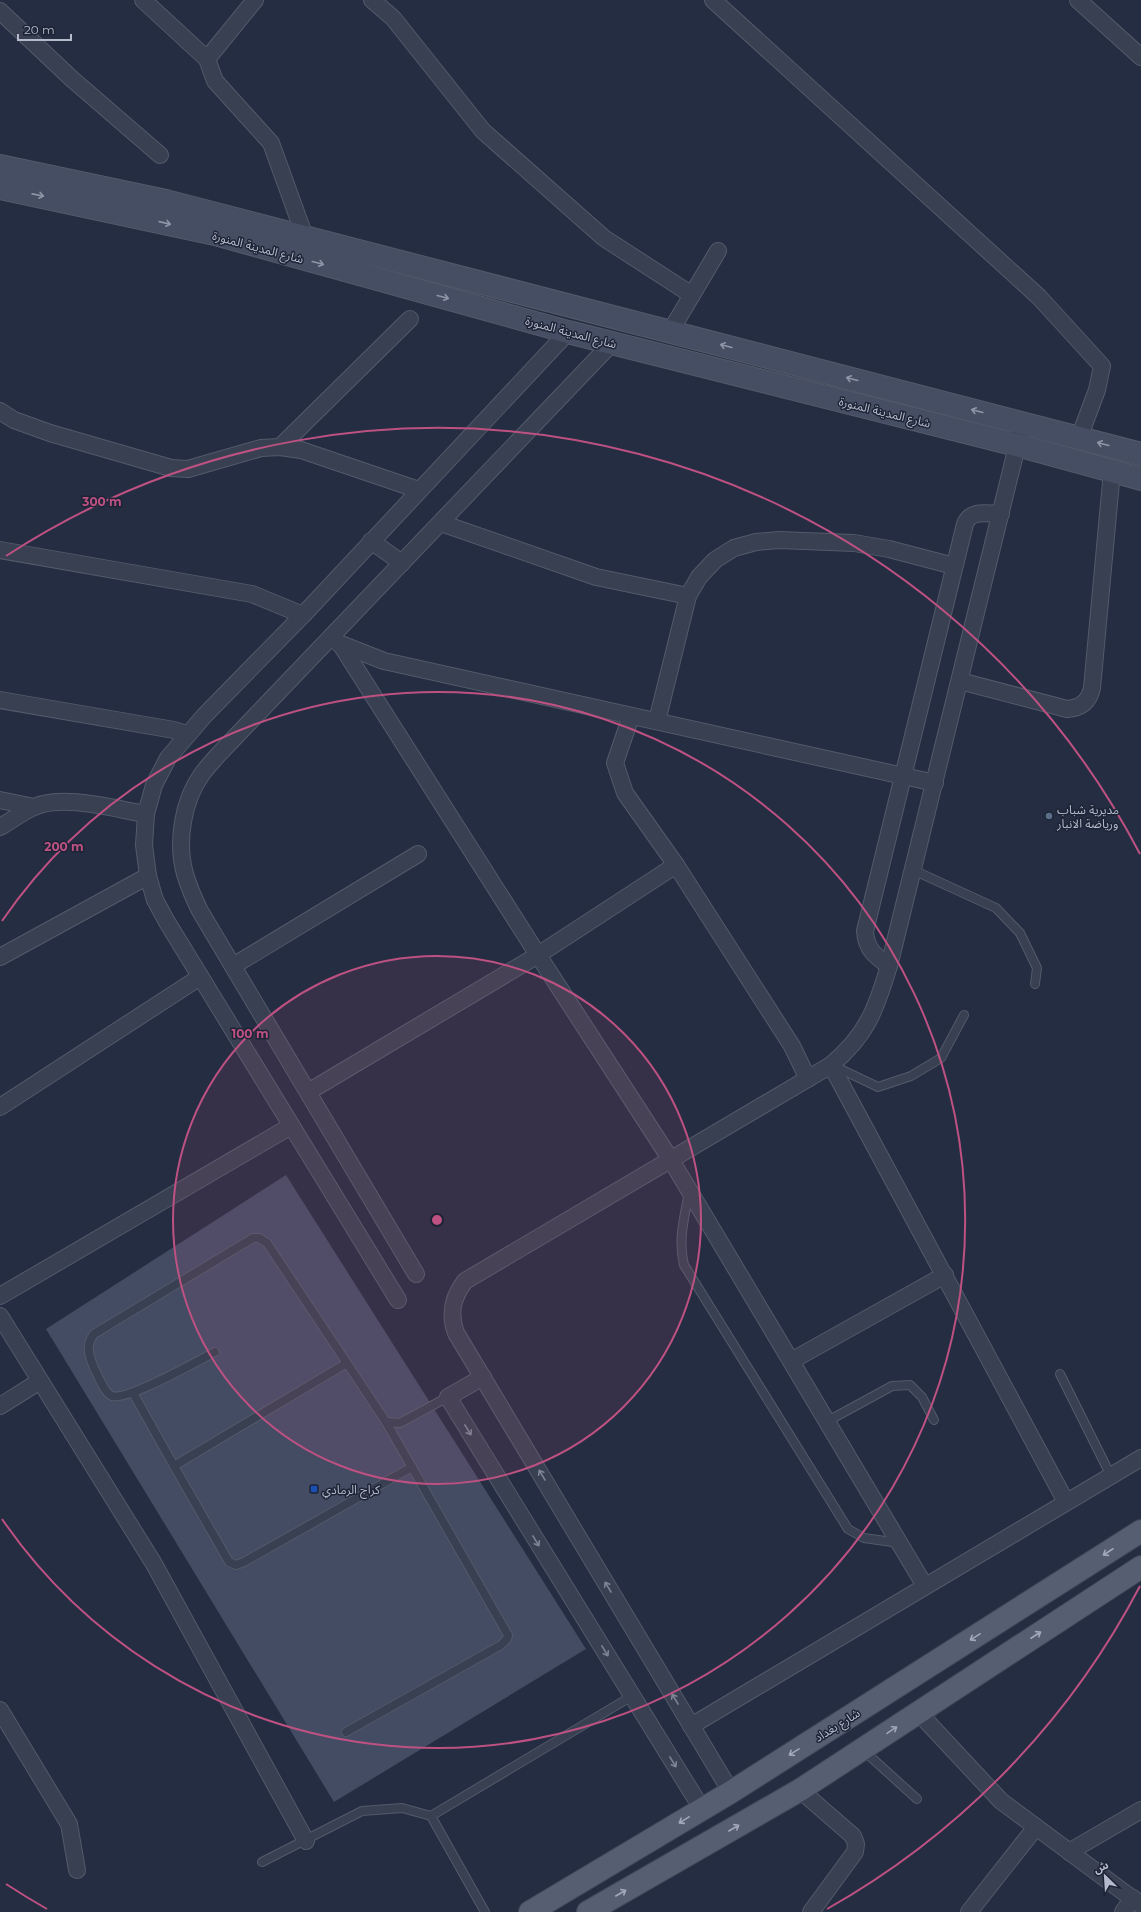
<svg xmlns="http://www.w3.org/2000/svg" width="1141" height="1912" font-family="Montserrat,'Noto Sans Arabic',sans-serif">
  <rect width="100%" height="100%" fill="#242d41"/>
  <path fill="#434c63" d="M286,1175L586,1649L334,1802L46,1329Z"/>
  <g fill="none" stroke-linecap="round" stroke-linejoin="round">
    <g stroke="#535a6b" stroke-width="10">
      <g id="lane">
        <path d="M913,870L996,908L1020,933L1037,968L1035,984"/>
        <path d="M834,1066L878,1087L911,1076L941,1058L964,1015"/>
        <path d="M689,1193C684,1218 678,1240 684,1265L848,1529L864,1538L899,1543"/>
        <path d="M215,1352C197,1361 128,1401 112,1396C104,1393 98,1375 94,1368C89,1355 85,1346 94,1334L253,1238H259L267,1243L386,1422L400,1423L448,1397"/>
        <path d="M1060,1374L1111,1476"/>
        <path d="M133,1393L174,1466L347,1363"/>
        <path d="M826,1422L892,1386L910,1385L922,1397L934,1420"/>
        <path d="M174,1466L229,1562L236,1565L244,1562L412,1467"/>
        <path d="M346,1732L501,1645L507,1639L508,1635L386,1422"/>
        <path d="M863,1750L917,1799"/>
        <path d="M431,1816L632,1696"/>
        <path d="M262,1862L362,1811L402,1808L431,1816L485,1912"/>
      </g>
    </g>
    <g stroke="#535a6b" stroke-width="18">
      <g id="street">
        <path d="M143,0L207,59"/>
        <path d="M255,0L207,59L215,81L271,143L305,237"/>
        <path d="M372,0L393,18L483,131L604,238L692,295"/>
        <path d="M713,0L1039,297L1102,366L1097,390L1079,438"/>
        <path d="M1078,0L1141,57"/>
        <path d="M0,11L72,79L160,155"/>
        <path d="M670,332L718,251"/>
        <path d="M0,411L14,420L50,433L171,468L188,469L261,448L280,447L301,450L419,490"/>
        <path d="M280,447L410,319"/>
        <path d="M441,523L596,577L688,596"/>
        <path d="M371,541L402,563"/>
        <path d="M0,550L252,594L303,615"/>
        <path d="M338,643L384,661L935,783"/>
        <path d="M341,645L538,955L671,1160L925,1586"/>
        <path d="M960,681L1067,709C1080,708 1089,702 1092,688L1112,471"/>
        <path d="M0,700L174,730L187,734"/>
        <path d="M631,716L615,763L625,793L676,865L792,1046L808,1079"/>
        <path d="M657,721L688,596L699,577L715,560L734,548L756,542L779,540L854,543L889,549L954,566"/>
        <path d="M0,800L34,807"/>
        <path d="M0,827C11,821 22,812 34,807C65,794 114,809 146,814"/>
        <path d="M0,957L148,876"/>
        <path d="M233,966L418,854"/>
        <path d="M889,966C875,956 866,949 865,931L965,524C971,509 987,514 1001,514"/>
        <path d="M831,1065L1066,1502"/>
        <path d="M308,1092L538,955L676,865"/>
        <path d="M0,1107L200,977"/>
        <path d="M416,1274L200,911C194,899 189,887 185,874C176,842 183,800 202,774C207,767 213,761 218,755L612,343"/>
        <path d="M0,1296L291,1126"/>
        <path d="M398,1300L167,922L155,900L148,876L144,845L146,814L154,785L168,758L204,716L303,615L568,332"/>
        <path d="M0,1316L154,1564L306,1841"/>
        <path d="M791,1361L945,1275"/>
        <path d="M483,1377L448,1397L702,1809"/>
        <path d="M0,1406L40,1381"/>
        <path d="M0,1710L69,1824L77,1870"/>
        <path d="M918,1712L1001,1801L1141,1905"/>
        <path d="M691,1726L1141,1458"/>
        <path d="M800,1790L853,1836L856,1844L855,1852L811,1912"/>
        <path d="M731,1792L456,1333C449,1314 452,1298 465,1281L831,1065C867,1035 876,1009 889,966L1020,434"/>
        <path d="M1069,1852L1141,1810"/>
        <path d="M969,1912L1036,1827"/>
        <path d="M1123,1912L1133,1898"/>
      </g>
    </g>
    <g stroke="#535a6b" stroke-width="24">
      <g id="secondary">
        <path d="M0,166L166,201L1141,454"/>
        <path d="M0,188L215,234L568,332L1017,445L1141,479"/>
      </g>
    </g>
    <g stroke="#42485a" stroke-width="24">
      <g id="primary">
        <path d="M530,1912L731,1792L1141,1531"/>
        <path d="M588,1912L800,1790L1141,1567"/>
      </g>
    </g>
    <use href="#lane" stroke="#384051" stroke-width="8"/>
    <use href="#street" stroke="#384051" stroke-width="16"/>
    <use href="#secondary" stroke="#464e64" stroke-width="22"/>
    <use href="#primary" stroke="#565e71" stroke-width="22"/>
  </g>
  <defs><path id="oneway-shaft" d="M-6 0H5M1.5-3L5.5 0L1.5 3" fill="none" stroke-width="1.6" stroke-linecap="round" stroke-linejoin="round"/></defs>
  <g stroke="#8e95a7">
    <use href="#oneway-shaft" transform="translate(38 195) rotate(11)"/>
    <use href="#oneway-shaft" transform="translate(165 223) rotate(13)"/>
    <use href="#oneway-shaft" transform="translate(318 263) rotate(15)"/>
    <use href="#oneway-shaft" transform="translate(443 297) rotate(15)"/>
    <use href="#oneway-shaft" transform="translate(726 346) rotate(-165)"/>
    <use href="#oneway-shaft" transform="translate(852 379) rotate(-165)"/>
    <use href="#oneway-shaft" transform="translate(977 411) rotate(-165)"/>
    <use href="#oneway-shaft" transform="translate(1103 444) rotate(-165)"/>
  </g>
  <g stroke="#7d8494">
    <use href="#oneway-shaft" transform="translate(468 1430) rotate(58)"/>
    <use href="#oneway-shaft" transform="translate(542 1475) rotate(-121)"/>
    <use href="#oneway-shaft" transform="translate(536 1541) rotate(58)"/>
    <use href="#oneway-shaft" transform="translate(608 1587) rotate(-121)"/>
    <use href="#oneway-shaft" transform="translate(605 1651) rotate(58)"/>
    <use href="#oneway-shaft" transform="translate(675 1699) rotate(-121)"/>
    <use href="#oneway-shaft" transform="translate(673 1762) rotate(58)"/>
  </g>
  <g stroke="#a2a8b9">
    <use href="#oneway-shaft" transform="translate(1108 1552) rotate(147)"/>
    <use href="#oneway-shaft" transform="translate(1036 1635) rotate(-33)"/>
    <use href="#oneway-shaft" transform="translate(975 1637) rotate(148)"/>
    <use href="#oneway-shaft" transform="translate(892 1730) rotate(-34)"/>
    <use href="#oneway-shaft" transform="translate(794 1752) rotate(148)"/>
    <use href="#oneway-shaft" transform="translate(684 1820) rotate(149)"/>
    <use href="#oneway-shaft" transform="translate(734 1828) rotate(-30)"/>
    <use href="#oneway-shaft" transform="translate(621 1893) rotate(-30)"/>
  </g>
  <circle cx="437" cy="1220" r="264" fill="#bd5182" fill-opacity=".12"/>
  <g fill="none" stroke="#bd5182" stroke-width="2">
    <circle cx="437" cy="1220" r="264"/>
    <path d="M2 921A528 528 0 1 1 2 1519"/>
    <path d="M1140 1586A792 792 0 0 1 827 1909M47 1909A792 792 0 0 1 6 1884M6 556A792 792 0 0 1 1140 854"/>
  </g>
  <circle fill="#5c6f8a" stroke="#1d2436" stroke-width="1.5" cx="1049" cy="816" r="4"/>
  <rect fill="#1a4fb4" stroke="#1d2436" stroke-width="1.5" x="310" y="1485" width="8" height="8" rx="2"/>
  <g text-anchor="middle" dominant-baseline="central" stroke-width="3" stroke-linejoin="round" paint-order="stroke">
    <g font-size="12" fill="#b5bbcb" stroke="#1d2436">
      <text transform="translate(258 247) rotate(15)">شارع المدينة المنورة</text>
      <text transform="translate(571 332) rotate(15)">شارع المدينة المنورة</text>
      <text transform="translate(885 412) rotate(14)">شارع المدينة المنورة</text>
      <text transform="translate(837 1725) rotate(-32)">شارع بغداد</text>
    </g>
    <g font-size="12" fill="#b5bbcb" stroke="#1d2436" text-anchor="start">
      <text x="1057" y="809">مديرية شباب<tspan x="1057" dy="14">ورياضة الانبار</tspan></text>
      <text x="322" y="1489">كراج الرمادي</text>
    </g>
  </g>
  <circle cx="437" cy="1220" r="6" fill="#bd5182" stroke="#1d2436" stroke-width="2"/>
  <g font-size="12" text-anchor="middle" font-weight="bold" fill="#bd5182" stroke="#1d2436" stroke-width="3" stroke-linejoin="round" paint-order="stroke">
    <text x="102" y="506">300 m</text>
    <text x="64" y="851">200 m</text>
    <text x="250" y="1038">100 m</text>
  </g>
  <g transform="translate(1105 1876) rotate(335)" stroke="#1d2436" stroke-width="3" paint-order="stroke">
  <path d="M0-3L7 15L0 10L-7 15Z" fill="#b5bbcb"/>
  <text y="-6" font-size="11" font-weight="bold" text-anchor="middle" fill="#b5bbcb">ش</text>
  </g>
  <path d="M18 34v6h53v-6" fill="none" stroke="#b5bbcb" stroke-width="2"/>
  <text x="24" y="34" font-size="12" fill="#b5bbcb" stroke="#1d2436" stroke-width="3" paint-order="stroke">20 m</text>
</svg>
